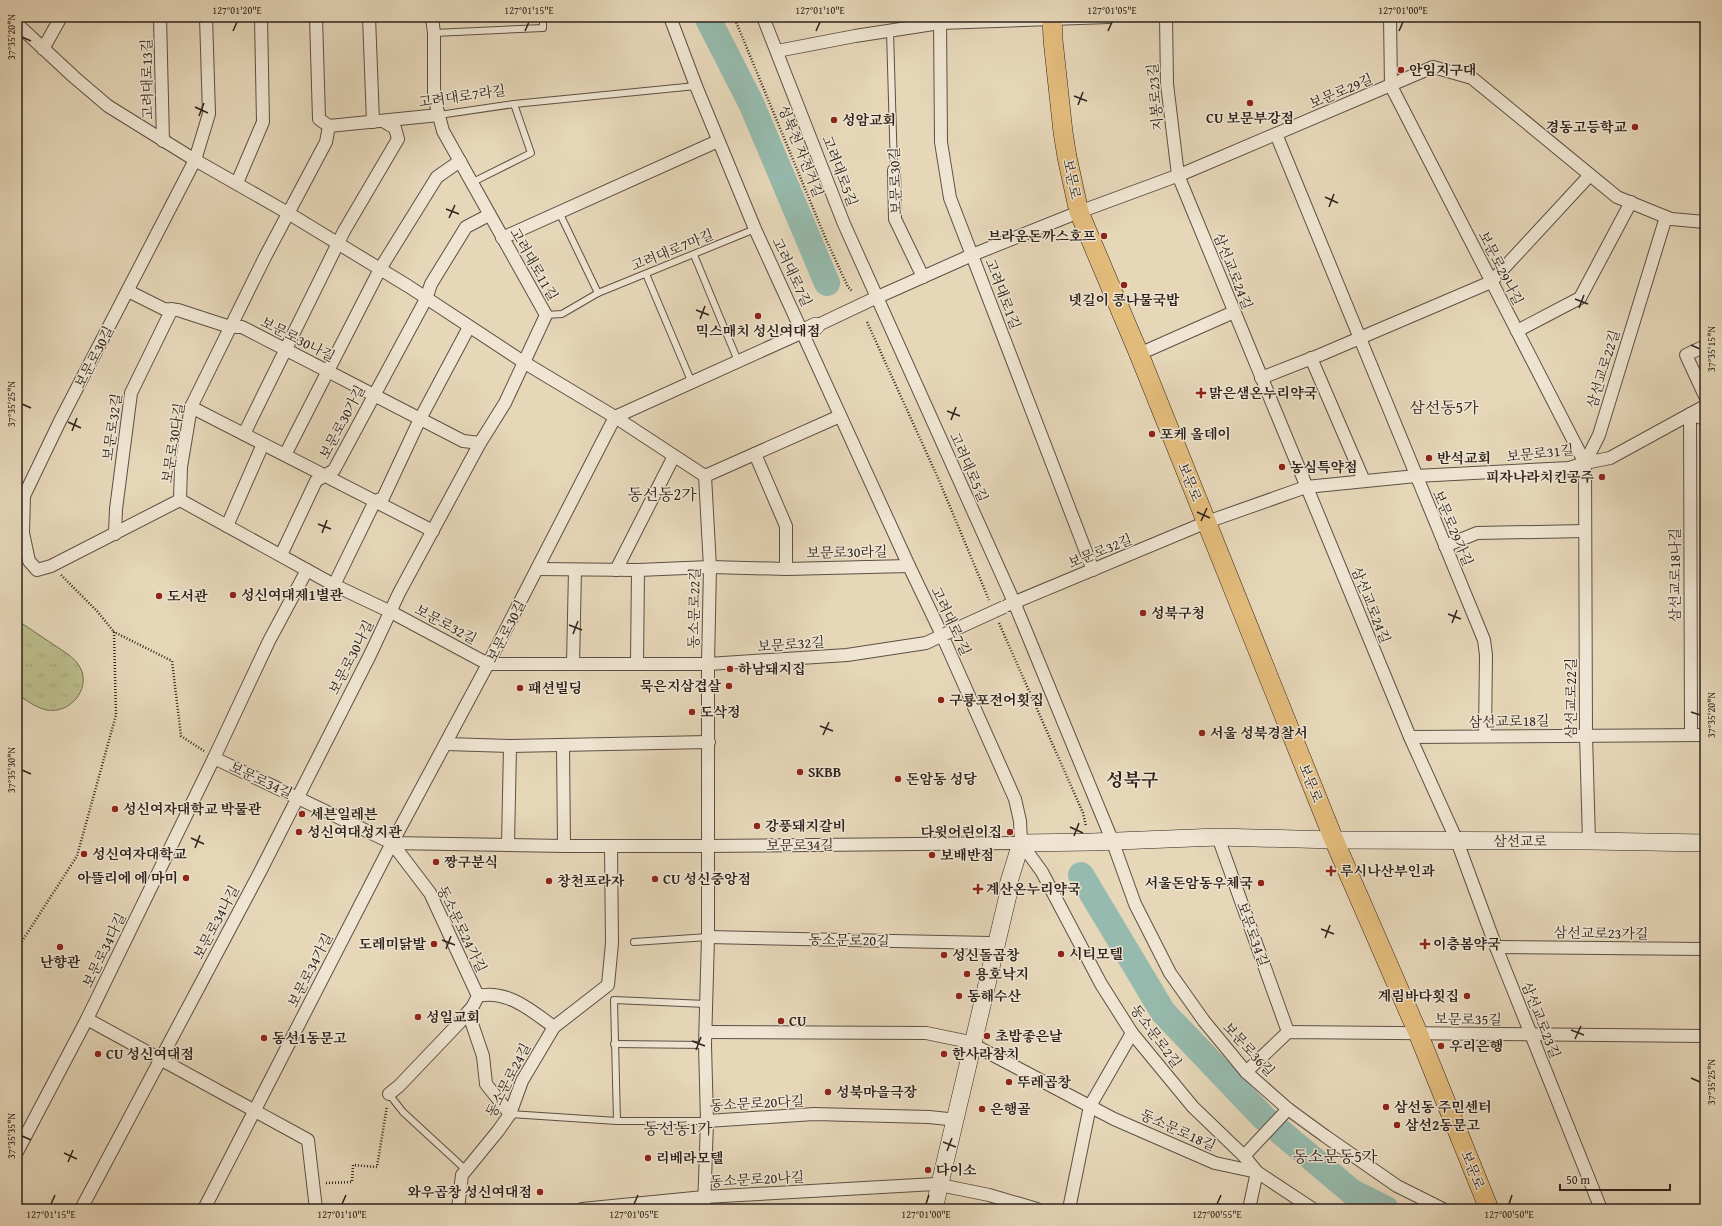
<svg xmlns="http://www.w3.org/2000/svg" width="1722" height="1226" font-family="'Gentium Book Plus','Noto Serif KR',serif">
  <defs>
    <pattern id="grass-tufts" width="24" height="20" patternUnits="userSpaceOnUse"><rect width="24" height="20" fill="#bbbd8b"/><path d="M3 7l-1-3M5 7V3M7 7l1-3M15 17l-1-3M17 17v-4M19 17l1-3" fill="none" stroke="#a1a278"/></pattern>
  </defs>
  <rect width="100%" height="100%" fill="#e6d7b9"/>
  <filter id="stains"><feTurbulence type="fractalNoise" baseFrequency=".005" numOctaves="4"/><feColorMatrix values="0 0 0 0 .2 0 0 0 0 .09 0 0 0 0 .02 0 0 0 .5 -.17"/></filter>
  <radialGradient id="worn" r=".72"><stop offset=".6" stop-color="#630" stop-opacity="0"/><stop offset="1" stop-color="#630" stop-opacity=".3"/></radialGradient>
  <path fill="url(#grass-tufts)" stroke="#747054" d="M17,620L69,655C74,659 78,663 81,669C90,690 70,714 47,710C36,708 26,700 17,694Z"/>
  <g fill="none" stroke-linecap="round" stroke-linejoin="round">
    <g stroke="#96baad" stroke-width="26">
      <path d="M707,17L751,103L827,283"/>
      <path d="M1081,875L1163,1012L1264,1118L1352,1192L1386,1209"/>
    </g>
    <g stroke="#5c5044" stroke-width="8">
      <g id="lane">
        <path d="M890,31L894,170"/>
        <path d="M434,33L543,28V17"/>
        <path d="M439,115L514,104L696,86"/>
        <path d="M471,183L531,153L514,104"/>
        <path d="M559,212L598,293"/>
        <path d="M694,255L738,361"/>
        <path d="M646,274L692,383"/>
        <path d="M546,315L562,314L598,293L755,229"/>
        <path d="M634,942L708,937"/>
        <path d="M614,1044L705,1045"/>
        <path d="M389,1094L403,1112L466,1170"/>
        <path d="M510,1114L617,1121H707"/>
        <path d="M617,1121L614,1000L706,1004"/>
      </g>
    </g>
    <g stroke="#5c5044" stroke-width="14">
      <g id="street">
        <path d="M160,17L163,141"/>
        <path d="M206,17L209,114L195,160L60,421L24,496L23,533L29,561L37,570L51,566L180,500L334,585L391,612L488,664H708L847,655L926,643L945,634"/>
        <path d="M316,17L319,119L329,126"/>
        <path d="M369,17L373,122"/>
        <path d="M670,17L696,86L755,229L909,566L942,635L1015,799L1020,821L1021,843"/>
        <path d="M763,17L844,224L1014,602L1112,840L1135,904L1170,973L1204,1021L1246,1072L1288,1109L1325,1136L1397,1186L1443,1209"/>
        <path d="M940,17L941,142L950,198L1093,570"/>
        <path d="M1166,17L1167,84L1178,175L1410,737L1457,841L1496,947L1601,1209"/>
        <path d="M1390,17L1391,86L1585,463"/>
        <path d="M17,24L74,77L108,106L195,160L288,213L408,286L525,363L615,417L705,476"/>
        <path d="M43,49L61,17"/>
        <path d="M777,51L855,36L940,23L1109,17"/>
        <path d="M1276,134L1484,640L1486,655L1485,736"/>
        <path d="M894,170L895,219L923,277"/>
        <path d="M237,183L263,122L261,17"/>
        <path d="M502,238L718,141"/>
        <path d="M128,291L164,309L178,310L230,327H242L463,441L480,443"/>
        <path d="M816,326L871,300L972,255L1079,212L1182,174L1433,67L1472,78L1617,197L1671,219L1705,222"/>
        <path d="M1517,331L1580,298L1631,202"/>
        <path d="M1705,346L1686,355L1705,396"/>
        <path d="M1139,354L1234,312"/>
        <path d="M1311,358L1364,481"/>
        <path d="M1261,378L1320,355L1491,282L1590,175"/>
        <path d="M191,407L433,531"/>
        <path d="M244,434L344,231L398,139L395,128L383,121"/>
        <path d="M755,454L786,526V569"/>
        <path d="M285,455L380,269L437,177L460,161"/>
        <path d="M705,476L840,416"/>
        <path d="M180,500L181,467L191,407L265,257L326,142L329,126L439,115"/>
        <path d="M227,526L263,444"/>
        <path d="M115,534L116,509L131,393L172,309"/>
        <path d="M1445,546L1477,533L1585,531"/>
        <path d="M281,555L316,481L334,470L426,299L431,284L466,227L489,215"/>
        <path d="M537,569L638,570L710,567L786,569L909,566"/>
        <path d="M616,570L674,456"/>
        <path d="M334,585L375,501L383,498L420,419L469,327"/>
        <path d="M1008,605L1207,522L1306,487L1416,476L1569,468L1585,463L1610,458L1705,406"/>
        <path d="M573,664L575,570"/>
        <path d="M637,664L638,570"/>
        <path d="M1691,735L1690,414L1705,419"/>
        <path d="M1410,737L1705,735"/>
        <path d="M446,744L510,746L709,742"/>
        <path d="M563,746L564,846"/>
        <path d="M214,758L392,843L564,846H707L1021,843"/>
        <path d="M1218,837L1288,1032"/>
        <path d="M1589,841L1586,735L1585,463L1599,435L1666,217"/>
        <path d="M1021,843L1042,872L1101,984L1132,1033L1193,1107L1244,1156L1257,1172L1313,1209"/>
        <path d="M508,845L510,746"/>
        <path d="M708,937L990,943"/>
        <path d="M1496,947L1705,949"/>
        <path d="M478,996C507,989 532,1011 554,1027"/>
        <path d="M468,1012L483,1056L486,1084L510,1114"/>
        <path d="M87,1019L308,1140L316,1209"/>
        <path d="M707,1032L926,1033L965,1041"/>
        <path d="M972,1044L1114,1119L1215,1163L1257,1172L1249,1209"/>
        <path d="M1246,1072L1288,1032L1705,1036"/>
        <path d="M389,1094L399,1086L460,1022L473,1006L478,996L430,893L392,843"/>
        <path d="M707,1121L814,1114L929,1117L948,1119"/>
        <path d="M17,1152L87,1019L214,758L269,641L307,570"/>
        <path d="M1244,1156L1288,1109"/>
        <path d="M940,1185L989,1195L1037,1209"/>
        <path d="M81,1209L260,872L370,655L399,593L480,443L505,403L546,315L443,131L434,97V33L432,17"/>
        <path d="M204,1209L392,843L488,664L615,417L803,332"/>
        <path d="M458,1209L462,1175L498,1131L510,1114L522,1081L554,1027L608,985L612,943L611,846"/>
        <path d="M582,1209L704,1197L935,1184"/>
        <path d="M704,1209L707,1121L705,1045L708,937V664L710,567L705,476"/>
        <path d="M1069,1209L1090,1106L1132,1033"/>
      </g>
    </g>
    <g stroke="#2e231d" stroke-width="18">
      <g id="secondary">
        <path d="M803,332L816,326"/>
        <path d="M934,1209L1008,895V885L1021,843L1092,842L1218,837L1334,840L1589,841L1705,843"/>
      </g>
    </g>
    <g stroke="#2e231d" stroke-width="20">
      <path id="primary" d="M1052,17L1053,40L1063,132L1067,157L1079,212L1139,354L1334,840L1418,1033L1489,1209"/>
    </g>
    <g stroke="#2e231d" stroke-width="2.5" stroke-dasharray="1 2" stroke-linecap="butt">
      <path d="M734,17L825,237L848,287L852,291"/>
      <path d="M867,322L938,478L989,600"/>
      <path d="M61,575L97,611L114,632"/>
      <path d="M999,623L1083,813L1086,826"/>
      <path d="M17,949L77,856L116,715L114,632L172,661L181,736L204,751"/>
      <path d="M326,1183L352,1182L353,1165L377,1167L387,1106"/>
    </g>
    <use href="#lane" stroke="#efe5d2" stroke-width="6"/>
    <use href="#street" stroke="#efe5d2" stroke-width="12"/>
    <use href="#secondary" stroke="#efe5d2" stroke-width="17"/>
    <use href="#primary" stroke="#e3bc7c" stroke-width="19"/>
    <g stroke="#5c5044" stroke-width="14" stroke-linecap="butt">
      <path id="street-bridge" d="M945,634L1004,607"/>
    </g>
    <use href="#street-bridge" stroke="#efe5d2" stroke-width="12"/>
  </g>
  <path fill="none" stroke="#2e231d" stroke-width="1.5" d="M233,31L237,22M525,31L529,22M816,31L820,22M1108,31L1112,22M1399,31L1403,22M22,37L31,41M1074,96L1087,101M1078,105L1083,92M195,107L208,113M199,116L204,103M1325,197L1338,203M1329,207L1334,194M446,209L459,214M449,218L455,205M1575,299L1588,304M1579,308L1584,295M696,310L709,315M700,319L705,306M1691,345L1700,349M22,404L31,408M947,411L960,416M951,420L956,407M68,422L81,428M72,431L77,418M1197,512L1210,518M1201,521L1207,508M318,524L331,529M322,533L327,520M1448,614L1461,619M1452,623L1457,610M569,625L582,630M573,634L578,621M1691,712L1700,715M820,726L833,731M823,735L829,722M22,770L31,774M1070,827L1083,833M1074,836L1079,823M191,838L204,844M195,848L200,835M1321,929L1334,934M1325,938L1330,925M442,940L455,945M446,949L451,936M1571,1030L1584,1035M1575,1039L1581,1026M692,1041L705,1046M696,1050L701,1037M1691,1078L1700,1082M22,1136L31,1140M943,1142L956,1147M947,1151L952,1138M64,1153L77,1159M68,1162L73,1150M51,1204L55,1195M342,1204L346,1195M634,1204L638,1195M926,1204L929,1195M1217,1204L1221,1195M1509,1204L1512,1195"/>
  <g fill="#8f2418" stroke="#efe5d2" stroke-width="1.5">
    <circle cx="1401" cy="70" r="4"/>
    <circle cx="1250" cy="103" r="4"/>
    <circle cx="834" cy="120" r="4"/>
    <circle cx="1635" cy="127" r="4"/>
    <circle cx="1104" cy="236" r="4"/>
    <circle cx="1124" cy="285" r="4"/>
    <circle cx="758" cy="316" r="4"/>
    <path d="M1199 387h4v4h4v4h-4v4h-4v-4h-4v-4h4z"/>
    <circle cx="1152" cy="434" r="4"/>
    <circle cx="1429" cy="458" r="4"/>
    <circle cx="1282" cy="467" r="4"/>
    <circle cx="1602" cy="477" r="4"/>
    <circle cx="233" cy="595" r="4"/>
    <circle cx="159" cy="596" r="4"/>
    <circle cx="1143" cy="613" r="4"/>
    <circle cx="730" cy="669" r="4"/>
    <circle cx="729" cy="686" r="4"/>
    <circle cx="520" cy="688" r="4"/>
    <circle cx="941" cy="700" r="4"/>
    <circle cx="692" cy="712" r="4"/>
    <circle cx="1202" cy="733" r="4"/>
    <circle cx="800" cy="772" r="4"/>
    <circle cx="898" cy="779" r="4"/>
    <circle cx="115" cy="809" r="4"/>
    <circle cx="302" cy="814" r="4"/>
    <circle cx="757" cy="826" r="4"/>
    <circle cx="299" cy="832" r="4"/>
    <circle cx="1010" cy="832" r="4"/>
    <circle cx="84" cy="854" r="4"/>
    <circle cx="932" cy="855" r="4"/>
    <circle cx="436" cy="862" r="4"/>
    <path d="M1329 865h4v4h4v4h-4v4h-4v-4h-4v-4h4z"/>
    <circle cx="186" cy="878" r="4"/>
    <circle cx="655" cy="879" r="4"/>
    <circle cx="549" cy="881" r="4"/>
    <circle cx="1261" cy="883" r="4"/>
    <path d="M976 883h4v4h4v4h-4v4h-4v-4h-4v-4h4z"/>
    <circle cx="434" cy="944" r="4"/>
    <path d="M1423 938h4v4h4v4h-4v4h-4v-4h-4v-4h4z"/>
    <circle cx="60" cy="947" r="4"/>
    <circle cx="1061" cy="954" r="4"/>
    <circle cx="944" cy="955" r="4"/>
    <circle cx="967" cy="974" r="4"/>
    <circle cx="959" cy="996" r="4"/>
    <circle cx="1467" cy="996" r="4"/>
    <circle cx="418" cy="1017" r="4"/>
    <circle cx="781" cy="1021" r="4"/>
    <circle cx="987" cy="1036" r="4"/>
    <circle cx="264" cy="1038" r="4"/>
    <circle cx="1441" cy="1046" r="4"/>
    <circle cx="98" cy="1054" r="4"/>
    <circle cx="944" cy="1054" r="4"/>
    <circle cx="1009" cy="1082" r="4"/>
    <circle cx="828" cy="1092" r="4"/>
    <circle cx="1386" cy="1107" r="4"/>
    <circle cx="982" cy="1109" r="4"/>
    <circle cx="1397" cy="1125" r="4"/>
    <circle cx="648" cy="1158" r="4"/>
    <circle cx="928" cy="1170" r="4"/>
    <circle cx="540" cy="1192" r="4"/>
  </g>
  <g text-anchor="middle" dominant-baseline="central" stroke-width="3" stroke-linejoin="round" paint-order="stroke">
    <g font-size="14" font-weight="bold" fill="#2e231d" stroke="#efe5d2" text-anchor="start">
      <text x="1409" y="70">안임지구대</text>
      <text x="1250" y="118" text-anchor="middle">CU 보문부강점</text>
      <text x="842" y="120">성암교회</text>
      <text x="1627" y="127" text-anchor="end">경동고등학교</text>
      <text x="1096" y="236" text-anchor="end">브라운돈까스호프</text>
      <text x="1124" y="300" text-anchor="middle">넷길이 콩나물국밥</text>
      <text x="758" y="331" text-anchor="middle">믹스매치 성신여대점</text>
      <text x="1209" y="393">맑은샘온누리약국</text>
      <text x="1160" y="434">포케 올데이</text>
      <text x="1437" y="458">반석교회</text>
      <text x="1290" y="467">농심특약점</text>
      <text x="1594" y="477" text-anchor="end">피자나라치킨공주</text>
      <text x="241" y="595">성신여대제1별관</text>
      <text x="167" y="596">도서관</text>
      <text x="1151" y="613">성북구청</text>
      <text x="738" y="669">하남돼지집</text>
      <text x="721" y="686" text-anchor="end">묵은지삼겹살</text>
      <text x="528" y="688">패션빌딩</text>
      <text x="949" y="700">구룡포전어횟집</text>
      <text x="700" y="712">도삭정</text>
      <text x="1210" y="733">서울 성북경찰서</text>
      <text x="808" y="772">SKBB</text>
      <text x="906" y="779">돈암동 성당</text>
      <text x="123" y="809">성신여자대학교 박물관</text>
      <text x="310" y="814">세븐일레븐</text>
      <text x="765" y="826">강풍돼지갈비</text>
      <text x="307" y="832">성신여대성지관</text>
      <text x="1002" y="832" text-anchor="end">다윗어린이집</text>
      <text x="92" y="854">성신여자대학교</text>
      <text x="940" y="855">보배반점</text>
      <text x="444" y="862">짱구분식</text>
      <text x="1340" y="871">루시나산부인과</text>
      <text x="178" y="878" text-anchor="end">아뜰리에 에 마미</text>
      <text x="663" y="879">CU 성신중앙점</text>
      <text x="557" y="881">창천프라자</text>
      <text x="1253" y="883" text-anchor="end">서울돈암동우체국</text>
      <text x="986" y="889">계산온누리약국</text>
      <text x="426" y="944" text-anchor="end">도레미닭발</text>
      <text x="1433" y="944">이층봄약국</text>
      <text x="1069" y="954">시티모텔</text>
      <text x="952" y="955">성신돌곱창</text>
      <text x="60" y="962" text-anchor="middle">난향관</text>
      <text x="975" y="974">용호낙지</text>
      <text x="967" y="996">동해수산</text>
      <text x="1459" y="996" text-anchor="end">계림바다횟집</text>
      <text x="426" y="1017">성일교회</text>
      <text x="789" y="1021">CU</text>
      <text x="995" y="1036">초밥좋은날</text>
      <text x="272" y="1038">동선1동문고</text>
      <text x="1449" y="1046">우리은행</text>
      <text x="106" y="1054">CU 성신여대점</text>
      <text x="952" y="1054">한사라참치</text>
      <text x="1017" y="1082">뚜레곱창</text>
      <text x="836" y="1092">성북마을극장</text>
      <text x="1394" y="1107">삼선동 주민센터</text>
      <text x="990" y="1109">은행골</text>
      <text x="1405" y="1125">삼선2동문고</text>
      <text x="656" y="1158">리베라모텔</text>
      <text x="936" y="1170">다이소</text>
      <text x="532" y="1192" text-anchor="end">와우곱창 성신여대점</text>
    </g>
    <g font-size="14" fill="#2e231d" stroke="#efe5d2">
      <text transform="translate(147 79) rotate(-91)">고려대로13길</text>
      <text transform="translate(1341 91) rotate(-23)">보문로29길</text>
      <text transform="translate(462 96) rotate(-8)">고려대로7라길</text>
      <text transform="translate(1155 97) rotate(-95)">지봉로23길</text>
      <text transform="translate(801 151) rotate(68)">성북천 자전거길</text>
      <text transform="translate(840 171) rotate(69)">고려대로5길</text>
      <text transform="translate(1072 179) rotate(78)">보문로</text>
      <text transform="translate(895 181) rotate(-92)">보문로30길</text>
      <text transform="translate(672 250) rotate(-22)">고려대로7마길</text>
      <text transform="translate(534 264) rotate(60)">고려대로11길</text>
      <text transform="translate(1501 268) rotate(63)">보문로29나길</text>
      <text transform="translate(1233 271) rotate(68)">삼선교로24길</text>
      <text transform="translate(792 272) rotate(65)">고려대로7길</text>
      <text transform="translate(1003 294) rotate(69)">고려대로1길</text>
      <text transform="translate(298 339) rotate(27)">보문로30나길</text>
      <text transform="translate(94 357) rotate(-63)">보문로30길</text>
      <text transform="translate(1603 369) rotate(-73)">삼선교로22길</text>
      <text transform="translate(342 422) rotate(-62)">보문로30가길</text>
      <text transform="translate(112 427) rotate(-82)">보문로32길</text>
      <text transform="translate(173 443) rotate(-81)">보문로30다길</text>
      <text transform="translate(1540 453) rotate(-6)">보문로31길</text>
      <text transform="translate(969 467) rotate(66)">고려대로5길</text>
      <text transform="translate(1190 482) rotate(68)">보문로</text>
      <text transform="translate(1453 528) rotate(67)">보문로29가길</text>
      <text transform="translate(1100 551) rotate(-22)">보문로32길</text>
      <text transform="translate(847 552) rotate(-1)">보문로30라길</text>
      <text transform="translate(1675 575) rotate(-90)">삼선교로18나길</text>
      <text transform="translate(1371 605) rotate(68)">삼선교로24길</text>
      <text transform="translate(694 608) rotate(-89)">동소문로22길</text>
      <text transform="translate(951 621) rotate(65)">고려대로7길</text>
      <text transform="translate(446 624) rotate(28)">보문로32길</text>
      <text transform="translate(506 631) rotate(-63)">보문로30길</text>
      <text transform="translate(791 644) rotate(-4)">보문로32길</text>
      <text transform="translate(351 657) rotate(-63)">보문로30나길</text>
      <text transform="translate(1571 698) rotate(-90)">삼선교로22길</text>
      <text transform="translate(1509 721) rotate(-1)">삼선교로18길</text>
      <text transform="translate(261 780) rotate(25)">보문로34길</text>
      <text transform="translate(1311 783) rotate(68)">보문로</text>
      <text x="1520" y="841">삼선교로</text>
      <text transform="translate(800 845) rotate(-1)">보문로34길</text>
      <text transform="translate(216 922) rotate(-62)">보문로34나길</text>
      <text transform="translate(462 929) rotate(64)">동소문로24가길</text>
      <text transform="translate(1601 933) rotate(1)">삼선교로23가길</text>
      <text transform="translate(1253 934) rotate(70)">보문로34길</text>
      <text transform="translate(849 940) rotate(1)">동소문로20길</text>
      <text transform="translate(104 950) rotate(-64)">보문로34다길</text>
      <text transform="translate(310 970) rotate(-63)">보문로34가길</text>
      <text transform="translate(1468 1019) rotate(1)">보문로35길</text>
      <text transform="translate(1541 1020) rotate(68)">삼선교로23길</text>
      <text transform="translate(1156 1036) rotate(53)">동소문로2길</text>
      <text transform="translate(1249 1049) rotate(47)">보문로36길</text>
      <text transform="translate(508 1080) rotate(-63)">동소문로24길</text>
      <text transform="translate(757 1103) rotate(-3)">동소문로20다길</text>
      <text transform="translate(1178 1130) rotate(24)">동소문로18길</text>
      <text transform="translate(1473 1170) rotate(68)">보문로</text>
      <text transform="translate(757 1179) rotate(-3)">동소문로20나길</text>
    </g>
    <g font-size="16" fill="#2e231d" stroke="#efe5d2">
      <text x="1444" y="407">삼선동5가</text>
      <text x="662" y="494">동선동2가</text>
      <text x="678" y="1128">동선동1가</text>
      <text x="1335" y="1156">동소문동5가</text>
    </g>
    <g font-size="18" font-weight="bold" fill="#2e231d" stroke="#efe5d2">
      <text x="1132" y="779">성북구</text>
    </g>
  </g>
  <rect width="1722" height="1226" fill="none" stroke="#e6d7b9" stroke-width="44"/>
  <path d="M1560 1184v6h110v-6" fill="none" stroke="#2e231d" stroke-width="2"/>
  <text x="1566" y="1184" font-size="12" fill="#2e231d" stroke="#efe5d2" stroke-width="3" paint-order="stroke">50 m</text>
  <rect x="22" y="22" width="1678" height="1182" fill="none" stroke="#2e231d" stroke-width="1.5"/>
  <g font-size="10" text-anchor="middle" fill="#2e231d">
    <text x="237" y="14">127°01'20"E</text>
    <text x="529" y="14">127°01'15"E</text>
    <text x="820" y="14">127°01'10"E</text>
    <text x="1112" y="14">127°01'05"E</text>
    <text x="1403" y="14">127°01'00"E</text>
    <text transform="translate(11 37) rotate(-90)" y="4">37°35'20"N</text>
    <text transform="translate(1711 349) rotate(-90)" y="4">37°35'15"N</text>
    <text transform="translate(11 404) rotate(-90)" y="4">37°35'25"N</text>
    <text transform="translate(1711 715) rotate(-90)" y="4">37°35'20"N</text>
    <text transform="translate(11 770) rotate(-90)" y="4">37°35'30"N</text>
    <text transform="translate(1711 1082) rotate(-90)" y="4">37°35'25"N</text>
    <text transform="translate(11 1136) rotate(-90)" y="4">37°35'35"N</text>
    <text x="51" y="1218">127°01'15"E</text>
    <text x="342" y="1218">127°01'10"E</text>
    <text x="634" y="1218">127°01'05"E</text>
    <text x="926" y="1218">127°01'00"E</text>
    <text x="1217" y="1218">127°00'55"E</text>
    <text x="1509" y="1218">127°00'50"E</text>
  </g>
  <rect width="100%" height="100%" filter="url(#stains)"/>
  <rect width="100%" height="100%" fill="url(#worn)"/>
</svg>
